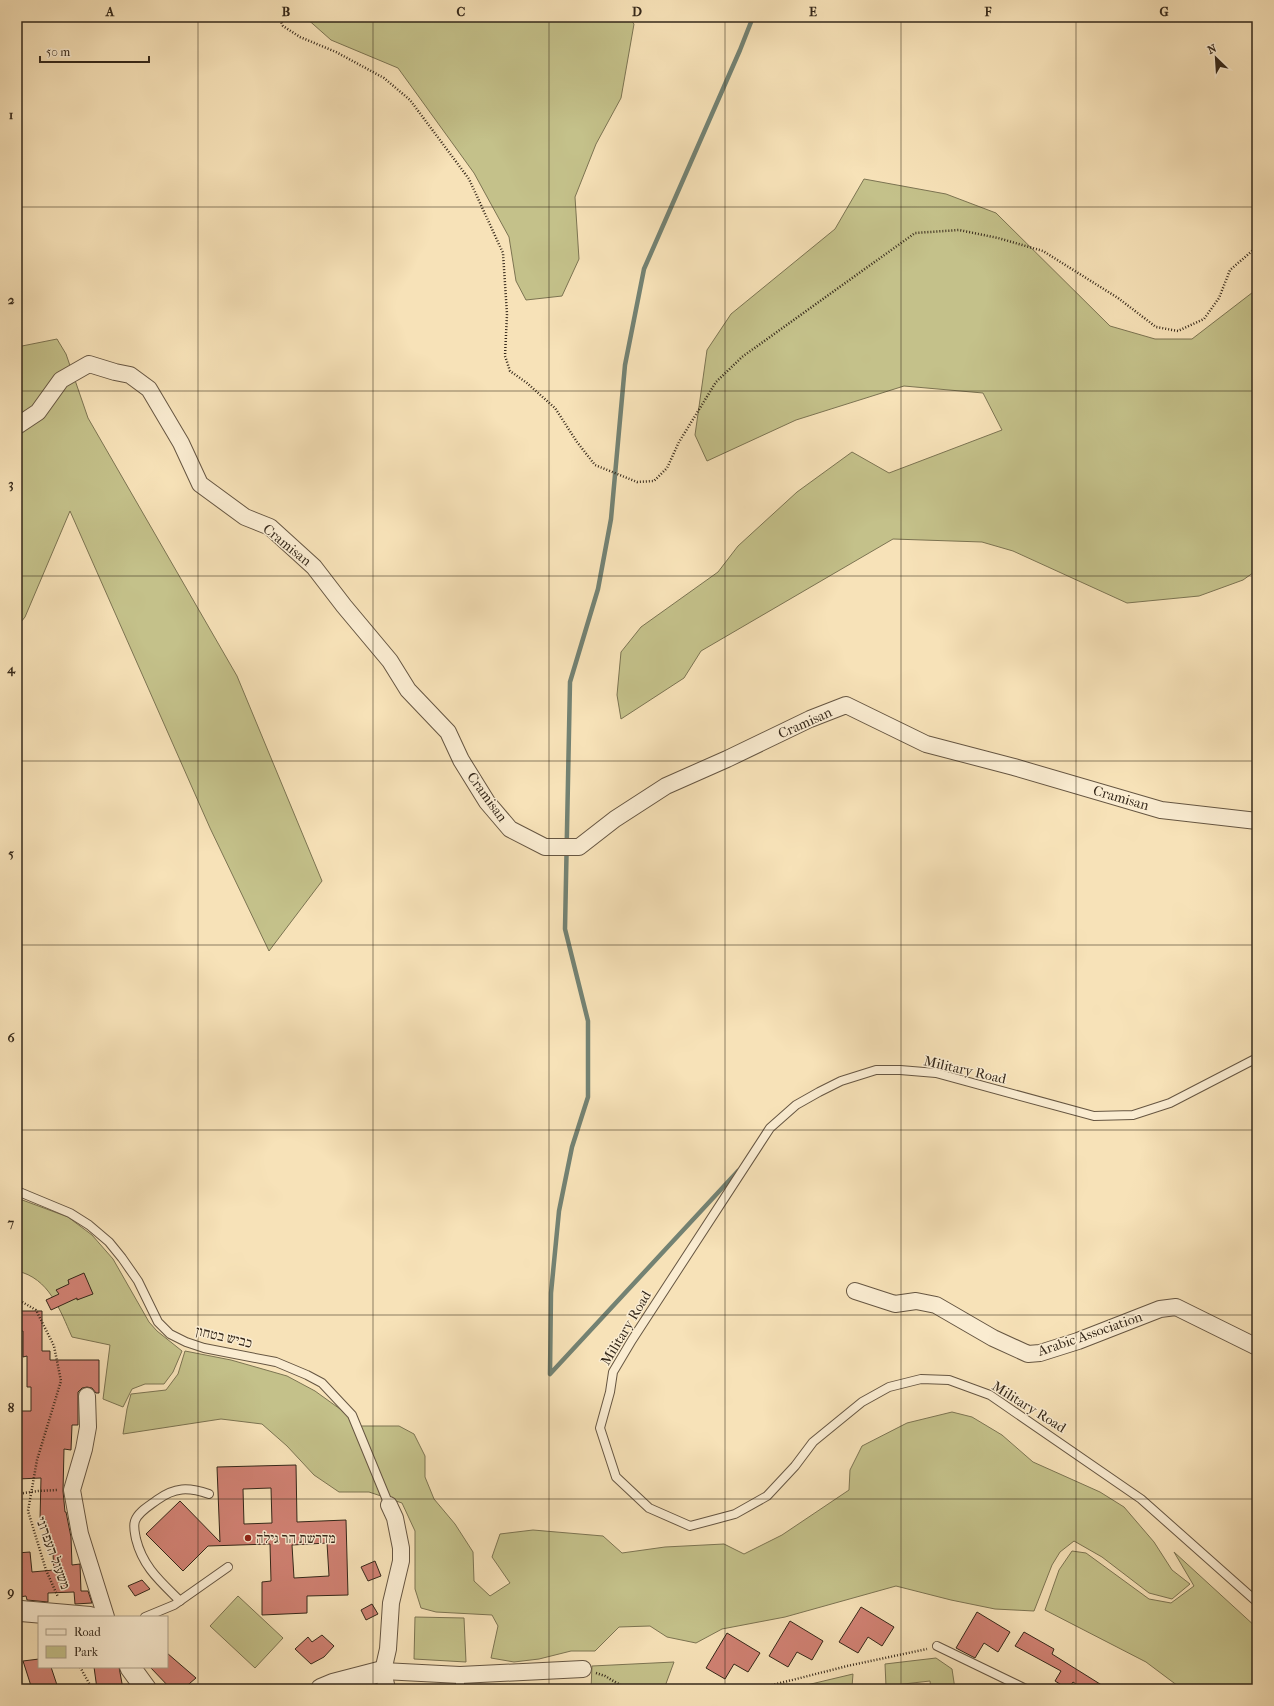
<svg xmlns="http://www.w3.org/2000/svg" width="1274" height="1706" font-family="'IM FELL French Canon','Frank Ruhl Libre',serif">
  <rect width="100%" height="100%" fill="#f7e2b8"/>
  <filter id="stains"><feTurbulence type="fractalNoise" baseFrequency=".005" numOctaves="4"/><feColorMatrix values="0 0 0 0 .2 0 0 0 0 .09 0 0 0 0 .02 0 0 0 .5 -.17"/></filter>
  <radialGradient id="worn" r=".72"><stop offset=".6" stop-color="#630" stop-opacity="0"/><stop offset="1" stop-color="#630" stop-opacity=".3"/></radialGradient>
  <g fill="#c4c18a" stroke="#7c7452">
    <path d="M305,17H628L634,24L621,98L596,144L575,197L579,259L562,296L526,300L516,281L509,237L474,173L398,68L331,40Z"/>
    <path d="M864,179L946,194L996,213L1110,326L1155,339H1192L1257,289V570L1243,580L1199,596L1127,603L1013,551L982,542L893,539L701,651L684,678L621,719L617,695L621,652L641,627L718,572L738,546L797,492L852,452L889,473L1002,430L983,393L904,386L796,420L707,461L695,435L707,350L731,314L835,229Z"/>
    <path d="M57,339L66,354L88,418L237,676L322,881L269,951L210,828L70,511L25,617L17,627V347Z"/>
    <path d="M17,1198L68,1217L92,1235L113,1259L149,1322L157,1331L182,1351L173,1372L164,1384H145L132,1389L123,1407L103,1399L110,1345L72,1337C60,1310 49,1278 17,1271Z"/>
    <path d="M185,1351L231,1360L287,1376L315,1391L340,1409L357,1426H399L414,1434L425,1456V1477L434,1499L455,1524L473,1552L474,1581L490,1596L510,1583L492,1557L500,1534L533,1530L603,1536L622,1553L665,1547L724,1544L744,1554L782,1535L849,1490L850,1470L862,1446L907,1423L952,1412L972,1417L1002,1435L1033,1462L1100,1492L1124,1507L1154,1542L1172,1570L1190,1584L1172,1599L1149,1593L1102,1557L1074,1541L1060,1552L1052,1565L1034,1611L995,1609L951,1600L896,1586L785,1617L722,1629L696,1643L667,1637L650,1626L619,1627L595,1651H571L539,1659L514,1662L491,1658L498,1626L492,1615L436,1612L421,1608L415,1589V1531L402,1503L369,1492H339L314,1475L287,1446L262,1424L221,1419L123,1434L127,1409L131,1394L166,1390L178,1374Z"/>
    <path d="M1072,1551L1086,1553L1149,1599L1171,1603L1194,1586L1174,1552L1257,1628V1689H1182L1146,1662L1045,1610L1059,1570Z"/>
    <path d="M238,1596L283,1638L255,1668L210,1626Z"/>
    <path d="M415,1617L464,1618L466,1662L414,1659Z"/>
    <path d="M936,1658L952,1669L955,1689H931L930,1681L886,1686L885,1664Z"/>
    <path d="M674,1662L664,1689H591L592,1666Z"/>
    <path d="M853,1674L852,1687L847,1689H790Z"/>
  </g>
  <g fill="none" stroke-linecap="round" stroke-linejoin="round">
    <path stroke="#738273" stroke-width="4.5" d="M738,1171L550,1374L551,1293L559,1211L572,1147L588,1097V1021L565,929L570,682L598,589L611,519L625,365L644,269L740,50L753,17"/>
  </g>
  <g fill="#d18274" stroke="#35281a" fill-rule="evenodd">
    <path d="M84,1273L93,1294L77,1300V1298L51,1310L46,1300L59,1294L56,1290L69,1284L68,1280Z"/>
    <path d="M17,1311H42V1351H50V1360H99V1393H96L92,1388L87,1387L82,1388L78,1392V1425H72L71,1450L64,1449L63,1491L65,1512H66L71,1537L72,1565L80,1564L81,1591H88L92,1603L75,1604L74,1592L48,1593V1602L27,1600L26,1596L19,1597L17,1553L30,1552L32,1572L54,1570L52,1539H46V1520H40L41,1478L17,1479L18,1411H31V1387H27V1356L23,1357V1331H17Z"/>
    <path d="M296,1465L297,1522L346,1520L348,1595L307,1596V1613L262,1615V1582L271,1581L270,1544L208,1546L183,1571L146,1534L180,1501L220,1542L217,1467ZM271,1488L272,1523L244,1524L243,1489ZM327,1543L329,1576L294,1578L292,1545Z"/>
    <path d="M375,1561L381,1576L368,1581L361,1567Z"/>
    <path d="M142,1580L150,1589L135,1596L128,1586Z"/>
    <path d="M372,1604L378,1614L366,1620L361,1610Z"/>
    <path d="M861,1607L894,1627L882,1646L868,1637L858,1653L839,1642Z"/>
    <path d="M977,1612L1010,1632L998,1652L984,1643L975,1658L956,1648Z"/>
    <path d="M790,1621L823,1641L812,1660L797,1652L788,1667L769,1656Z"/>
    <path d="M1024,1632L1054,1649L1052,1654L1108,1689H1083L1073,1682L1068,1689L1055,1681L1061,1671L1015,1646Z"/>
    <path d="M727,1633L760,1653L748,1672L734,1664L725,1679L706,1668Z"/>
    <path d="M322,1635L334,1646L324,1657L311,1664L295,1649L308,1637L312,1642Z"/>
    <path d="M167,1653L196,1678L183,1689H171L150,1667H167Z"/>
    <path d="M39,1659V1667H51L58,1688L32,1689L23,1661Z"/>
    <path d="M94,1667H119L123,1689H97Z"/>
  </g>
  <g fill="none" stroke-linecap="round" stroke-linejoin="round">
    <g stroke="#665642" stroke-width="10">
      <g id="service">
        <path d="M1257,1058L1170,1103L1133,1115L1094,1116L936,1073L900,1070H876L841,1081L819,1092L796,1105L770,1128L632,1340L613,1372L610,1392L600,1428L616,1477L649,1508L690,1526L735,1514L767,1496L795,1466L813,1442L862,1402L889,1387L921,1379L949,1380L990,1395L1141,1499L1257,1602"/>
        <path d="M17,1191L70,1213L89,1225L109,1242L122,1258L138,1281L158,1322L170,1334L186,1342L204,1348L276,1362L307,1375L322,1383L352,1415L389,1505"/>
        <path d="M180,1601C160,1581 143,1567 136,1539C135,1533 133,1527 135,1521C138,1512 149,1506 157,1500C175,1487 188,1487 209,1494"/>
        <path d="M145,1617L174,1605L228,1567"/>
        <path d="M937,1646L1026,1689"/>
        <path d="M460,1675V1689"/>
      </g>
    </g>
    <g stroke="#665642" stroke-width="18">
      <g id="minor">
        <path d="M17,426L38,412L61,380L89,364L115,372L130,375L149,389L181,443L200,484L245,517L270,527L314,567L344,606L390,661L408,690L448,732L461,760L487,802L510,829L545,847H579L615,819L666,786L727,759L810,719L846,705L926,744L1014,767L1161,810L1257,821"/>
        <path d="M855,1291L895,1304L916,1301L936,1305L993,1338L1028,1354L1040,1353L1078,1341L1160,1309L1176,1307L1257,1347"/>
        <path d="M87,1396L88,1427L84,1449L72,1490L80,1534L106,1617"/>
        <path d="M383,1671L460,1675L583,1669"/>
        <path d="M387,1689L383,1671L388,1649L391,1603L401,1561V1548L395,1518L389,1505"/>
      </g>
    </g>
    <g stroke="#665642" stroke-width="22">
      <g id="tertiary">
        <path d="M17,1612L21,1611L90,1617"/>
        <path d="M130,1667L146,1689"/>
        <path d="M321,1689L333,1684L383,1671"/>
      </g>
    </g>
    <g stroke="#35281a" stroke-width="2.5" stroke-dasharray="1 2" stroke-linecap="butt">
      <path d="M279,17L283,26L300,37L336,52L384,78L410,100L469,179L503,253L507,314L505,356L510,371L527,383L555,408L577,442L595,465L637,482L654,481L667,468L679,442L716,382L742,357L915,233L959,230L998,238L1043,251L1118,298L1156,327L1178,331L1204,319L1219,298L1230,270L1252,251L1257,248"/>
      <path d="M17,1299L36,1310L54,1346L61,1381L37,1460L28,1511L46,1570L58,1597"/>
      <path d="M17,1494L38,1491L58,1490"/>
      <path d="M80,1667L90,1685V1689"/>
      <path d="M596,1673L605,1676L627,1689"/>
      <path d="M17,1686V1689"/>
      <path d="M757,1689L847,1666L927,1649"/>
    </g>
    <use href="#service" stroke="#faecd1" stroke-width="8"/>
    <use href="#minor" stroke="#faecd1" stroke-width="16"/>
    <use href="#tertiary" stroke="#faecd1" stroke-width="20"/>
  </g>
  <path fill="none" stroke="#35281a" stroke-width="1" stroke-opacity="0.55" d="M198,17V1689M373,17V1689M549,17V1689M725,17V1689M901,17V1689M1076,17V1689M17,207H1257M17,391H1257M17,576H1257M17,761H1257M17,945H1257M17,1130H1257M17,1315H1257M17,1499H1257"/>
  <circle fill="#8f2418" stroke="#faecd1" stroke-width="1.5" cx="248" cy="1538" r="4"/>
  <g text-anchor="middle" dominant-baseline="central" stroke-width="3" stroke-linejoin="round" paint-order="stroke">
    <g font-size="14" fill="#35281a" stroke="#faecd1">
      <text transform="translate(287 545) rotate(39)">Cramisan</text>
      <text transform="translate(805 723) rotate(-24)">Cramisan</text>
      <text transform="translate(487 797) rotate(54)">Cramisan</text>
      <text transform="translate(1121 798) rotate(16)">Cramisan</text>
      <text transform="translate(965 1070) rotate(13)">Military Road</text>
      <text transform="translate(626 1328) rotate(-59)">Military Road</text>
      <text transform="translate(1090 1334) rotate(-19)">Arabic Association</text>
      <text transform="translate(224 1337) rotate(13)">כביש בטחון</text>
      <text transform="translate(1029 1407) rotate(32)">Military Road</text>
      <text transform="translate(53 1553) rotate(70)">משעול העפרוני</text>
    </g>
    <g font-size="14" fill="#35281a" stroke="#faecd1" text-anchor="start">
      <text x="256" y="1538">מדרשת הר גילה</text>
    </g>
  </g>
  <rect width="1274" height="1706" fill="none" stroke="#f7e2b8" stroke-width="44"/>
  <rect x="38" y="1616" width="130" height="52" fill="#faecd1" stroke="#ab9e88"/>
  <rect x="46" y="1629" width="20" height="6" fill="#faecd1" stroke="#ab9e88"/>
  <text x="74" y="1636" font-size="12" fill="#35281a">Road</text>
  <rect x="46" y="1646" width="20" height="12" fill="#c4c18a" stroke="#ab9e88"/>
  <text x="74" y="1656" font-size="12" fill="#35281a">Park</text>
  <g transform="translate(1216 58) rotate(335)" stroke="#faecd1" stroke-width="3" paint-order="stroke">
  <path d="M0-3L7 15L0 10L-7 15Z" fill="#35281a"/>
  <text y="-6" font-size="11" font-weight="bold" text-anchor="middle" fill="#35281a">N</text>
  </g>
  <path d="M40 56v6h109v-6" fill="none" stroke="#35281a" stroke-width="2"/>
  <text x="46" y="56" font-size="12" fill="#35281a" stroke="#faecd1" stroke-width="3" paint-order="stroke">50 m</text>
  <rect x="22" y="22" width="1230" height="1662" fill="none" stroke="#35281a" stroke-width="1.5"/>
  <g font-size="13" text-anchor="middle" font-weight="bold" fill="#35281a">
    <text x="110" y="16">A</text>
    <text x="286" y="16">B</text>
    <text x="461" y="16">C</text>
    <text x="637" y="16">D</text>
    <text x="813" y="16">E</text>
    <text x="988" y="16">F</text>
    <text x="1164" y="16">G</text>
    <text x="11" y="119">1</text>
    <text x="11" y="304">2</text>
    <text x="11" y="488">3</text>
    <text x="11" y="673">4</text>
    <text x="11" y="858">5</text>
    <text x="11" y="1042">6</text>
    <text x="11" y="1227">7</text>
    <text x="11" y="1412">8</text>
    <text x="11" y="1596">9</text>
  </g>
  <rect width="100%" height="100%" filter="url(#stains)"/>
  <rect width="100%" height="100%" fill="url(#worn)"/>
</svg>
